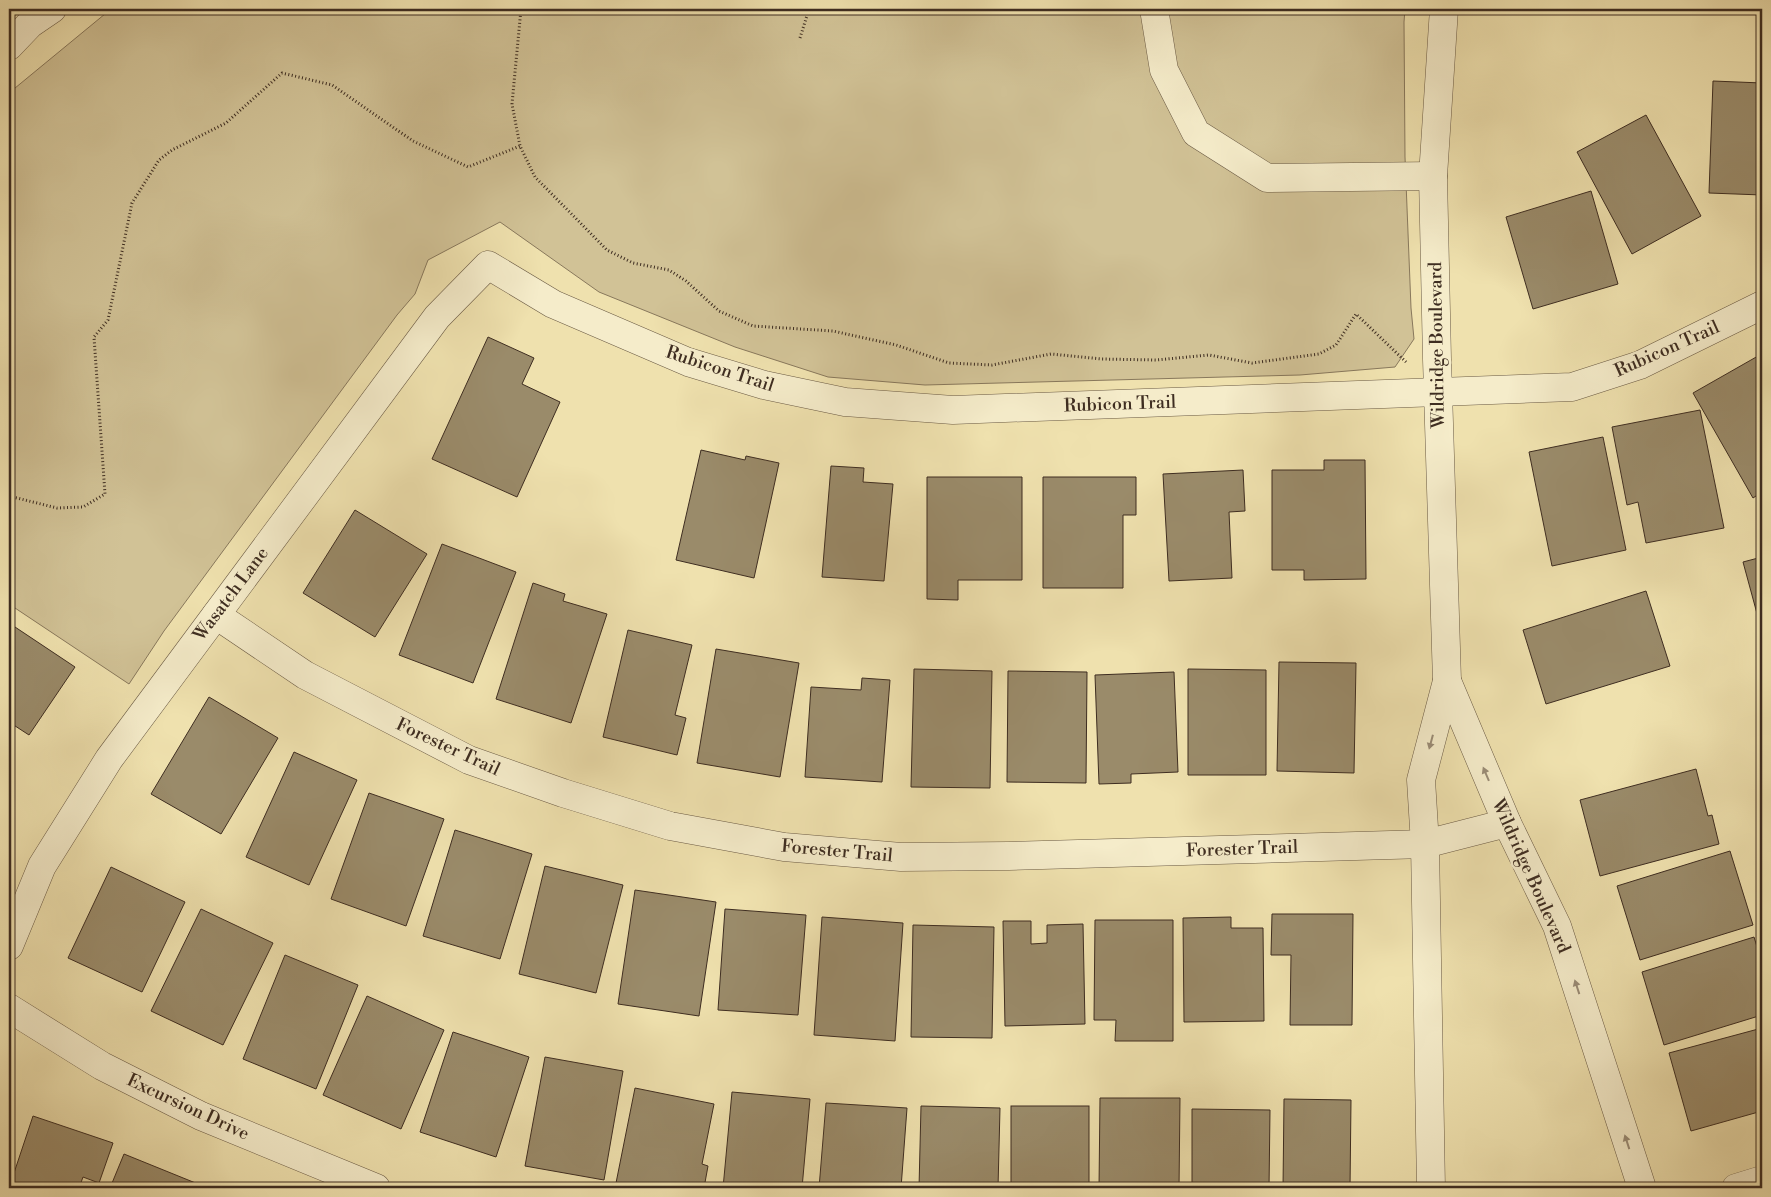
<svg xmlns="http://www.w3.org/2000/svg" width="1771" height="1197" font-family="'Libre Bodoni',serif">
  <rect width="100%" height="100%" fill="#efe1ae"/>
  <filter id="stains"><feTurbulence type="fractalNoise" baseFrequency=".004" numOctaves="4"/><feColorMatrix values="0 0 0 0 .2 0 0 0 0 .09 0 0 0 0 .02 0 0 0 .5 -.17"/></filter>
  <radialGradient id="worn" r=".72"><stop offset=".6" stop-color="#630" stop-opacity="0"/><stop offset="1" stop-color="#630" stop-opacity=".3"/></radialGradient>
  <path fill="#d1c296" stroke="#88785c" d="M111,9H1405L1404,22L1405,157L1411,308L1414,339L1395,367L1300,375L925,385L828,377L735,347L599,292L500,222L428,260L415,294L397,315L164,631L129,684L9,604V93Z"/>
  <g fill="#9a8b6a" stroke="#3e2d21">
    <path d="M1713,81L1762,83V195L1709,193Z"/>
    <path d="M1646,115L1701,216L1632,254L1577,152Z"/>
    <path d="M1591,191L1618,284L1533,309L1506,217Z"/>
    <path d="M488,337L534,358L522,384L560,402L517,497L432,459Z"/>
    <path d="M1758,356L1762,364V492L1753,498L1693,393Z"/>
    <path d="M1700,410L1724,528L1646,543L1638,502L1627,505L1612,427Z"/>
    <path d="M1603,437L1626,550L1552,566L1529,452Z"/>
    <path d="M701,450L745,460L746,456L779,463L754,578L676,560Z"/>
    <path d="M1324,460H1365L1366,579L1304,580V570H1272V470H1324Z"/>
    <path d="M831,466L864,468L863,482L893,484L884,581L822,577Z"/>
    <path d="M1243,470L1245,511L1229,512L1232,578L1169,581L1163,474Z"/>
    <path d="M927,477H1022V580H958V600L927,599Z"/>
    <path d="M1043,477H1136V515H1123V588H1043Z"/>
    <path d="M355,510L427,554L375,637L303,593Z"/>
    <path d="M442,544L516,572L473,683L399,655Z"/>
    <path d="M1762,557V632L1743,562Z"/>
    <path d="M533,583L565,594L563,601L607,614L571,723L496,699Z"/>
    <path d="M1646,591L1670,666L1546,704L1523,630Z"/>
    <path d="M9,623L75,667L29,735L9,722Z"/>
    <path d="M628,630L692,645L675,715L686,718L677,755L603,737Z"/>
    <path d="M716,649L799,663L780,777L697,763Z"/>
    <path d="M1279,662L1356,663L1354,773L1277,771Z"/>
    <path d="M914,669L992,671L990,788L911,787Z"/>
    <path d="M1188,669L1266,670V775H1188Z"/>
    <path d="M1008,671L1087,672L1086,783L1007,782Z"/>
    <path d="M1174,672L1178,772L1131,774V783L1099,784L1095,675Z"/>
    <path d="M862,678L890,680L882,782L805,777L811,687L861,690Z"/>
    <path d="M209,697L278,738L221,834L151,794Z"/>
    <path d="M294,752L357,780L309,885L246,857Z"/>
    <path d="M1696,769L1708,816L1712,815L1719,844L1600,876L1580,800Z"/>
    <path d="M369,793L444,819L406,926L331,899Z"/>
    <path d="M455,830L532,854L500,959L423,936Z"/>
    <path d="M1730,851L1753,925L1640,960L1617,886Z"/>
    <path d="M545,866L623,885L596,993L519,974Z"/>
    <path d="M111,867L185,902L142,992L68,958Z"/>
    <path d="M635,890L716,902L699,1016L618,1004Z"/>
    <path d="M201,909L273,943L223,1045L151,1011Z"/>
    <path d="M725,909L806,915L798,1015L718,1010Z"/>
    <path d="M1272,914H1353L1352,1025H1290L1291,955H1271Z"/>
    <path d="M822,917L903,923L895,1041L814,1035Z"/>
    <path d="M1231,917V928H1263L1264,1021L1184,1022L1183,918Z"/>
    <path d="M1095,920H1173V1041H1115L1116,1020H1094Z"/>
    <path d="M1003,921H1031V944L1047,943V925L1083,924L1085,1024L1005,1026Z"/>
    <path d="M913,925L994,927L992,1038L911,1037Z"/>
    <path d="M1754,937L1762,963V1015L1664,1045L1642,972Z"/>
    <path d="M285,955L358,985L316,1089L243,1059Z"/>
    <path d="M367,996L444,1030L401,1129L323,1095Z"/>
    <path d="M1762,1028V1111L1691,1131L1669,1053Z"/>
    <path d="M453,1032L529,1057L496,1157L420,1132Z"/>
    <path d="M545,1057L623,1071L604,1180L525,1166Z"/>
    <path d="M635,1088L714,1104L702,1164L708,1166L704,1188H615Z"/>
    <path d="M732,1092L810,1099L802,1188H723Z"/>
    <path d="M1100,1098H1180L1179,1188H1099Z"/>
    <path d="M1284,1099L1351,1100L1350,1188H1283Z"/>
    <path d="M826,1103L907,1108L901,1188H819Z"/>
    <path d="M921,1106L1000,1108L998,1188H919Z"/>
    <rect x="1011" y="1106" width="78" height="82"/>
    <path d="M1192,1109L1270,1110L1269,1188H1192Z"/>
    <path d="M33,1116L113,1143L99,1183L83,1177L79,1188H9Z"/>
    <path d="M124,1154L198,1184L196,1188H110Z"/>
  </g>
  <g fill="none" stroke-linecap="round" stroke-linejoin="round">
    <g stroke="#6a5a44" stroke-width="29">
      <g id="minor">
        <path d="M1154,9L1164,70L1196,133L1267,178L1433,176"/>
        <path d="M1444,9L1433,176L1437,359L1447,681"/>
        <path d="M9,46L30,24L52,9"/>
        <path d="M216,615L305,675L469,760L563,793L670,826L784,847L901,857L1009,856L1425,844L1507,823"/>
        <path d="M9,946L42,866L109,759L437,317L488,265L553,304L688,362L764,385L845,402L953,410L1572,387L1640,365L1762,305"/>
        <path d="M9,1008L102,1066L201,1116L376,1188"/>
        <path d="M1431,1188L1425,844L1421,780L1447,681L1507,823L1557,926L1642,1188"/>
        <path d="M1736,1188L1762,1180"/>
      </g>
    </g>
    <g stroke="#3e2d21" stroke-width="3" stroke-dasharray="1 2.5" stroke-linecap="butt">
      <path d="M521,9L512,104L520,146L535,177L607,250L633,263L669,270L686,281L719,311L753,326L833,331L896,345L949,363L992,365L1051,354L1102,359L1156,360L1209,355L1252,363L1319,354L1336,345L1356,314L1406,362"/>
      <path d="M800,38L809,9"/>
      <path d="M9,496L57,508L83,507L105,494L94,337L108,320L132,203L159,160L172,150L226,123L282,73L332,85L413,141L468,167L520,146"/>
    </g>
    <use href="#minor" stroke="#f5ecca" stroke-width="28"/>
  </g>
  <defs><path id="oneway-solid" d="M-6-.8H1V-3.2L6.5 0L1 3.2V.8H-6Z" transform="scale(1.25)"/></defs>
  <g fill="#9a8c76">
    <use href="#oneway-solid" transform="translate(1431 742) rotate(105)"/>
    <use href="#oneway-solid" transform="translate(1486 774) rotate(-113)"/>
    <use href="#oneway-solid" transform="translate(1577 987) rotate(-108)"/>
    <use href="#oneway-solid" transform="translate(1627 1142) rotate(-108)"/>
  </g>
  <g text-anchor="middle" dominant-baseline="central" stroke-width="5" stroke-linejoin="round" paint-order="stroke">
    <g font-size="18" fill="#3e2d21" stroke="#f5ecca">
      <text transform="translate(1437 345) rotate(-91)">Wildridge Boulevard</text>
      <text transform="translate(1667 349) rotate(-24)">Rubicon Trail</text>
      <text transform="translate(720 369) rotate(18)">Rubicon Trail</text>
      <text transform="translate(1120 404) rotate(-2)">Rubicon Trail</text>
      <text transform="translate(231 594) rotate(-53)">Wasatch Lane</text>
      <text transform="translate(448 747) rotate(25)">Forester Trail</text>
      <text transform="translate(1242 849) rotate(-2)">Forester Trail</text>
      <text transform="translate(837 851) rotate(5)">Forester Trail</text>
      <text transform="translate(1531 876) rotate(66)">Wildridge Boulevard</text>
      <text transform="translate(188 1107) rotate(25)">Excursion Drive</text>
    </g>
  </g>
  <rect width="1771" height="1197" fill="none" stroke="#efe1ae" stroke-width="30"/>
  <rect x="10" y="10" width="1751" height="1177" fill="none" stroke="#3e2d21" stroke-width="2.5"/>
  <rect x="15" y="15" width="1741" height="1167" fill="none" stroke="#3e2d21"/>
  <rect width="100%" height="100%" filter="url(#stains)"/>
  <rect width="100%" height="100%" fill="url(#worn)"/>
</svg>
